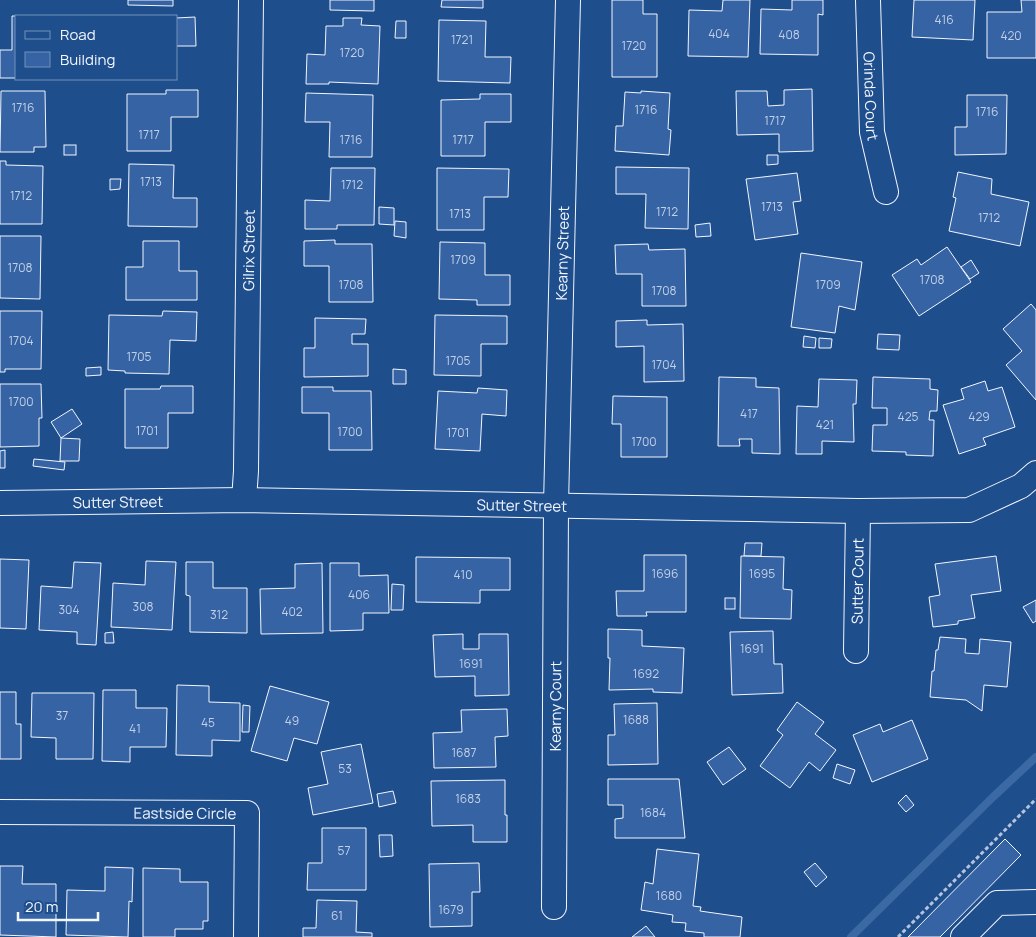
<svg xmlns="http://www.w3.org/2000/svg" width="1036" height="937" font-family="Manrope,sans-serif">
  <rect width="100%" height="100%" fill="#1f4e8c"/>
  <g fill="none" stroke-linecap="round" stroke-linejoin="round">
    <path stroke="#3b69a3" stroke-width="8" d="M851,937L993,797L1036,757"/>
  </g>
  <g fill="#3563a3" stroke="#f2f6ff">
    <path d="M128,0H173V6L128,5Z"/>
    <path d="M330,0H374V11L330,10Z"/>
    <path d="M442,0H483V8L441,7Z"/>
    <path d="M612,0H643V14H657V77H612Z"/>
    <path d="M723,0H750L748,57L688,56L689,10L722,11Z"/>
    <path d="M792,0H823V15L818,14V55L760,54L761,9L792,10Z"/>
    <path d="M914,0H975L973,40L912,37Z"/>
    <path d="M1021,0H1036V58H987V12H1022Z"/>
    <path d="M12,16H16V78H0V50H12Z"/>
    <path d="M195,17L196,46H176V18Z"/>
    <path d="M343,18H362L361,25L380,26L378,84L329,82V84H306L307,54L325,55L326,26H343Z"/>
    <path d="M439,20L486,21L485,57H511L510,83L438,81Z"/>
    <path d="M396,21H406V38H395Z"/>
    <path d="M812,89L813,151L779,152V134L737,135L736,91H767L768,106L784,105V90Z"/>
    <path d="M166,90H198V117H171V151H127V94H166Z"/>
    <path d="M1,91H45L46,147H34V152H0Z"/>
    <path d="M641,91L670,93L668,129L671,130L669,155L615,151L616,126H623L625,92L641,93Z"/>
    <path d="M306,93L373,95L372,157H329L330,122H305Z"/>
    <path d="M480,94H511V122H485V156H441V100L480,99Z"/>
    <path d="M967,95H1007L1006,154L955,155V127H967Z"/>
    <rect x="64" y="145" width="12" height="10"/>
    <path d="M767,155H778V164L767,165Z"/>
    <path d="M0,161H6V165L43,166L42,224H0Z"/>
    <path d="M129,164L174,165L173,198H197V227L128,226Z"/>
    <path d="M616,167L689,168L688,229L645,228L646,194H616Z"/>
    <path d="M331,168H375L374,225H337V229H305V200L330,201Z"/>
    <path d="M437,168L509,169L508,197H484V230H437Z"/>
    <path d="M958,172L992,179L991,194L1029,202L1020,246L949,231L956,198L953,197Z"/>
    <path d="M797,173L801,201L793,202L798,234L755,240L746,179Z"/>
    <path d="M110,179H121L120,189L110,190Z"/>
    <path d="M379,207L394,208V225L379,224Z"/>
    <path d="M395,221L406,222V238L394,236Z"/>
    <path d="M710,223L711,236L696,237L695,225Z"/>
    <path d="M0,236H41L40,299L0,298Z"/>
    <path d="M335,240V244H372L373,302H329V266H304V241Z"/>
    <path d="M143,241H179V271H197V300H126V267H143Z"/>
    <path d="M440,242L485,243V275H510V305H477V300L439,299Z"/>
    <path d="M648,244L649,250L685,249L686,306H642V274H616L615,245Z"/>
    <path d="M947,247L971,282L919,316L892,275L917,259L921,265Z"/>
    <path d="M801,253L862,262L855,310L839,306L835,333L791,327Z"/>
    <path d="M971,260L979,273L970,279L961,267Z"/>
    <path d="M1031,304L1036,310V400L1006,365L1022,351L1003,329Z"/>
    <path d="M0,311H42L41,369H5V372H0Z"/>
    <path d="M163,311L197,312L196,341L170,340L169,374L125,373V371L108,370L109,315L162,316Z"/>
    <path d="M435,315L507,316V344H481V376L434,375Z"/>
    <path d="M315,318L366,319L365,334H352V344H368V376L304,377V348H315Z"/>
    <path d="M647,320V325L683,324L684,381L644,382V346L616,347V321Z"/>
    <path d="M878,334L900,335L899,350L877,349Z"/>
    <path d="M804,336L816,338L815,348L803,347Z"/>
    <path d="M819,338L832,339L831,348H819Z"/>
    <path d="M101,367V375L86,376V368Z"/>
    <path d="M393,369L406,370V384H393Z"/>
    <path d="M719,377L756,378V387L779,388L780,454L752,453V439H739L740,446H718Z"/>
    <path d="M873,377L930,379V389L938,390L937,411H930L929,420H934L933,456L906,455V452L872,451L873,425H887V408H872Z"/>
    <path d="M819,379L857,380L856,404H853L854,442L822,441V454H796L797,406L818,407Z"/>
    <path d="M985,381L988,391L1002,387L1015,427L983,438L986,445L959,454L943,405L964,399L961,389Z"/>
    <path d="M0,384H41L42,418H39V446L0,447Z"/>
    <path d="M161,386H193V413H168V448H125V389H160Z"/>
    <path d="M302,387H333V391H371L372,450H329V413H302Z"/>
    <path d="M478,388L507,390L506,416L482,414L480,451L435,449L438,391L477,393Z"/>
    <path d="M613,396L667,397V457H621V424H612Z"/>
    <path d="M72,409L82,424L61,438L51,422Z"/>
    <path d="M61,438L80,439L79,461H60Z"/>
    <path d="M5,450V468H0V451Z"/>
    <path d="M34,459L65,462L64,470L33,466Z"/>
    <path d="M745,543H762L761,556H744Z"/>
    <path d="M644,555H686V612H646L647,616H617L616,591H644Z"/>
    <path d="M741,556L784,557L783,589L792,590L791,619L740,618Z"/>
    <path d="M996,556L1001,591L971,595L975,618L958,621V624L933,627L929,597L940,595L935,564Z"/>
    <path d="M416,557L510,558V590H480V603L416,602Z"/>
    <path d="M0,559L29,560L26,629L0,628Z"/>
    <path d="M146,561L176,562L172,630L111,627L113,583L145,585Z"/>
    <path d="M74,562L101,563L96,645L77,644V632L39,630L41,586L72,588Z"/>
    <path d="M186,562H213V588H247V633L190,632V596L186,595Z"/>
    <path d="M322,563L323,633L261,634L260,589L295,588V564Z"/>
    <path d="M330,563H359V576L388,575L389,613H363V630L330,631Z"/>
    <path d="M392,584L404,585L403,610H391Z"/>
    <rect x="725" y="598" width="10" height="11"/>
    <path d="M1036,600V621L1033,623L1023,607Z"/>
    <path d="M608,629L642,630V646L684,648L682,693L653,692V689L609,690L610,658H608Z"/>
    <path d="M773,631L774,664H782L783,693L732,695L730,632Z"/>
    <path d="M113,632L114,643H105V633Z"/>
    <path d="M463,634V649H479V634H508L509,695L475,696V676L435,677L433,635Z"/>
    <path d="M940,637L966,639L965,653L979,654L980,639L1011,642L1007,687L984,685L982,711L966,700L930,697L932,671H934L936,650H938Z"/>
    <path d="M177,685L209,686V702L240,703V741L212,740V756L176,755Z"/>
    <path d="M270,686L329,702L317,744L294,738L287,761L251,751Z"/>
    <path d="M103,690H136V708H167L166,747H130V762L102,761Z"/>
    <path d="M0,692H16V724H21V759H0Z"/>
    <path d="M32,693H94L93,759H56V738L31,737Z"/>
    <path d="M797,702L824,722L815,734L836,750L820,771L809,762L790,788L760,766L783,735L777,730Z"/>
    <path d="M657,703L658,764L608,765V735H615L614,704Z"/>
    <path d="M243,705L250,706L249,732H242Z"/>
    <path d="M507,709L508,736L495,737L496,767L434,768L433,733L462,732L461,710Z"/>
    <path d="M912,720L928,759L872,782L853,735L880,724L883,732Z"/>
    <path d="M361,744L373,803L313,815L308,788L328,784L321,752Z"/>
    <path d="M729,747L746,769L723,785L707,762Z"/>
    <path d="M837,764L855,770L850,784L833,778Z"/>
    <path d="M608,779H679L685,838H615V819L623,818V805H608Z"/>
    <path d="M505,780V815H507V842H473V825L432,826L431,781Z"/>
    <path d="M393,791L396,803L379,807L377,794Z"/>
    <path d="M906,795L914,805L906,812L898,803Z"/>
    <path d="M322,828H366V890H307L308,863H322Z"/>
    <path d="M379,835H392L393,856L380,857Z"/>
    <path d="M1005,839L1021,855L940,937H908Z"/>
    <path d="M657,849L699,854L693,906L701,907L700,911L742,917L740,937H704V933L685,931L686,923L672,922L673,915L641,910L645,882L653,884Z"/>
    <path d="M479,863L480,892H472V926L430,927L429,864Z"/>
    <path d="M815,863L827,877L816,887L804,872Z"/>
    <path d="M0,866H23L22,884H56V937L0,935Z"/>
    <path d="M105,867L133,868L132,902L129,901L128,937L66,935L67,890L105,891Z"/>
    <path d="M143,868L180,869V882H208V921H203V929H175V937H143Z"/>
    <path d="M317,900L357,901L356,932L372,933V937H303V928H316Z"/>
    <path d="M646,926L655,937H632Z"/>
  </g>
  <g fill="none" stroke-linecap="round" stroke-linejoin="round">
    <g stroke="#f2f6ff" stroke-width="26">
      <g id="minor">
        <path id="s1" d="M868,0L872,132L886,192"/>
        <path id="s2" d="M244,500L246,471L251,0"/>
        <path id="s3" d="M0,503L244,500L858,511L969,510L1021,486L1036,473"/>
        <path id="s4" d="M856,651L858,511"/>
        <path id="s5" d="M0,812L247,813L246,937"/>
        <path id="s6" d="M554,907L556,505L568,0"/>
        <path d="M963,937L997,903L1036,902"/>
      </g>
    </g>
    <path stroke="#b3c4dc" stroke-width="3" stroke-dasharray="4 2.5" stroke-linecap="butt" d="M898,937L1036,799"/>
    <use href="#minor" stroke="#1f4e8c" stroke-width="24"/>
  </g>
  <g text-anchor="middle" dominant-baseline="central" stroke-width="4" stroke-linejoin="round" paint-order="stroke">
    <g font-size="12" fill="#c3d1e8">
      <text x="944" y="19">416</text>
      <text x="719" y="33">404</text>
      <text x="789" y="34">408</text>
      <text x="1011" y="35">420</text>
      <text x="462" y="39">1721</text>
      <text x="634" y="45">1720</text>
      <text x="352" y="52">1720</text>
      <text x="23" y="107">1716</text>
      <text x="646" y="109">1716</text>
      <text x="987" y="111">1716</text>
      <text x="775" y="120">1717</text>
      <text x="149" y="134">1717</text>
      <text x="351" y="139">1716</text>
      <text x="463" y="139">1717</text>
      <text x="151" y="181">1713</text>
      <text x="352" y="184">1712</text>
      <text x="21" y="195">1712</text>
      <text x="772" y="206">1713</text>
      <text x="667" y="211">1712</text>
      <text x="460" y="213">1713</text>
      <text x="989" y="217">1712</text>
      <text x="463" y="259">1709</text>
      <text x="20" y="267">1708</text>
      <text x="932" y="279">1708</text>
      <text x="351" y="284">1708</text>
      <text x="828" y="284">1709</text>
      <text x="664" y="290">1708</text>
      <text x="21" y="340">1704</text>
      <text x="139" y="356">1705</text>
      <text x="458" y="360">1705</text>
      <text x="664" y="364">1704</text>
      <text x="21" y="401">1700</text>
      <text x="749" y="413">417</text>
      <text x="908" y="416">425</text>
      <text x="979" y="416">429</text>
      <text x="825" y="424">421</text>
      <text x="147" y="430">1701</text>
      <text x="350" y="431">1700</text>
      <text x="458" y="432">1701</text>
      <text x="644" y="441">1700</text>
      <text x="665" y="573">1696</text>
      <text x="762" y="573">1695</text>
      <text x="463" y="574">410</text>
      <text x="359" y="594">406</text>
      <text x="143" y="606">308</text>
      <text x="69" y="609">304</text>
      <text x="292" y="611">402</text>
      <text x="219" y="614">312</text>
      <text x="752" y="648">1691</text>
      <text x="471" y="663">1691</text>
      <text x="646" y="673">1692</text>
      <text x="62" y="715">37</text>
      <text x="636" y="719">1688</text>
      <text x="292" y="720">49</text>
      <text x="208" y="722">45</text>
      <text x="135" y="728">41</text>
      <text x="464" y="752">1687</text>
      <text x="345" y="768">53</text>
      <text x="468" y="798">1683</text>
      <text x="653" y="812">1684</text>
      <text x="344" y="850">57</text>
      <text x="669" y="895">1680</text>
      <text x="451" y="909">1679</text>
      <text x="337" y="915">61</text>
    </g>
    <g font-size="15" fill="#f2f6ff" stroke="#1f4e8c">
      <text stroke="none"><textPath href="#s1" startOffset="96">Orinda Court</textPath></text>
      <text stroke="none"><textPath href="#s2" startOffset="250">Gilrix Street</textPath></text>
      <text stroke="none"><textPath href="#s6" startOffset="654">Kearny Street</textPath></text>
      <text stroke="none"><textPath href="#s3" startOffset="118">Sutter Street</textPath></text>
      <text stroke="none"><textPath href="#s3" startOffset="522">Sutter Street</textPath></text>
      <text stroke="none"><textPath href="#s4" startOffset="70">Sutter Court</textPath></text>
      <text stroke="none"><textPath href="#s6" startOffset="201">Kearny Court</textPath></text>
      <text stroke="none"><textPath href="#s5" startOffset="185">Eastside Circle</textPath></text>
    </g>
  </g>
  <rect x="15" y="15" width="162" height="65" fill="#1f4e8c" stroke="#7391ba"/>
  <rect x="25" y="31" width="25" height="8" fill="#1f4e8c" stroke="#7391ba"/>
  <text x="60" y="40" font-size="15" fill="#f2f6ff">Road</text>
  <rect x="25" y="52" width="25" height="15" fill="#3563a3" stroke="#7391ba"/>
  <text x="60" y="65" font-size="15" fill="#f2f6ff">Building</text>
  <path d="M18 912v8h80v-8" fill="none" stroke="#f2f6ff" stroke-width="2.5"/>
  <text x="25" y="912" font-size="15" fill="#f2f6ff" stroke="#1f4e8c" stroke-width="4" paint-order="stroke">20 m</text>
</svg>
